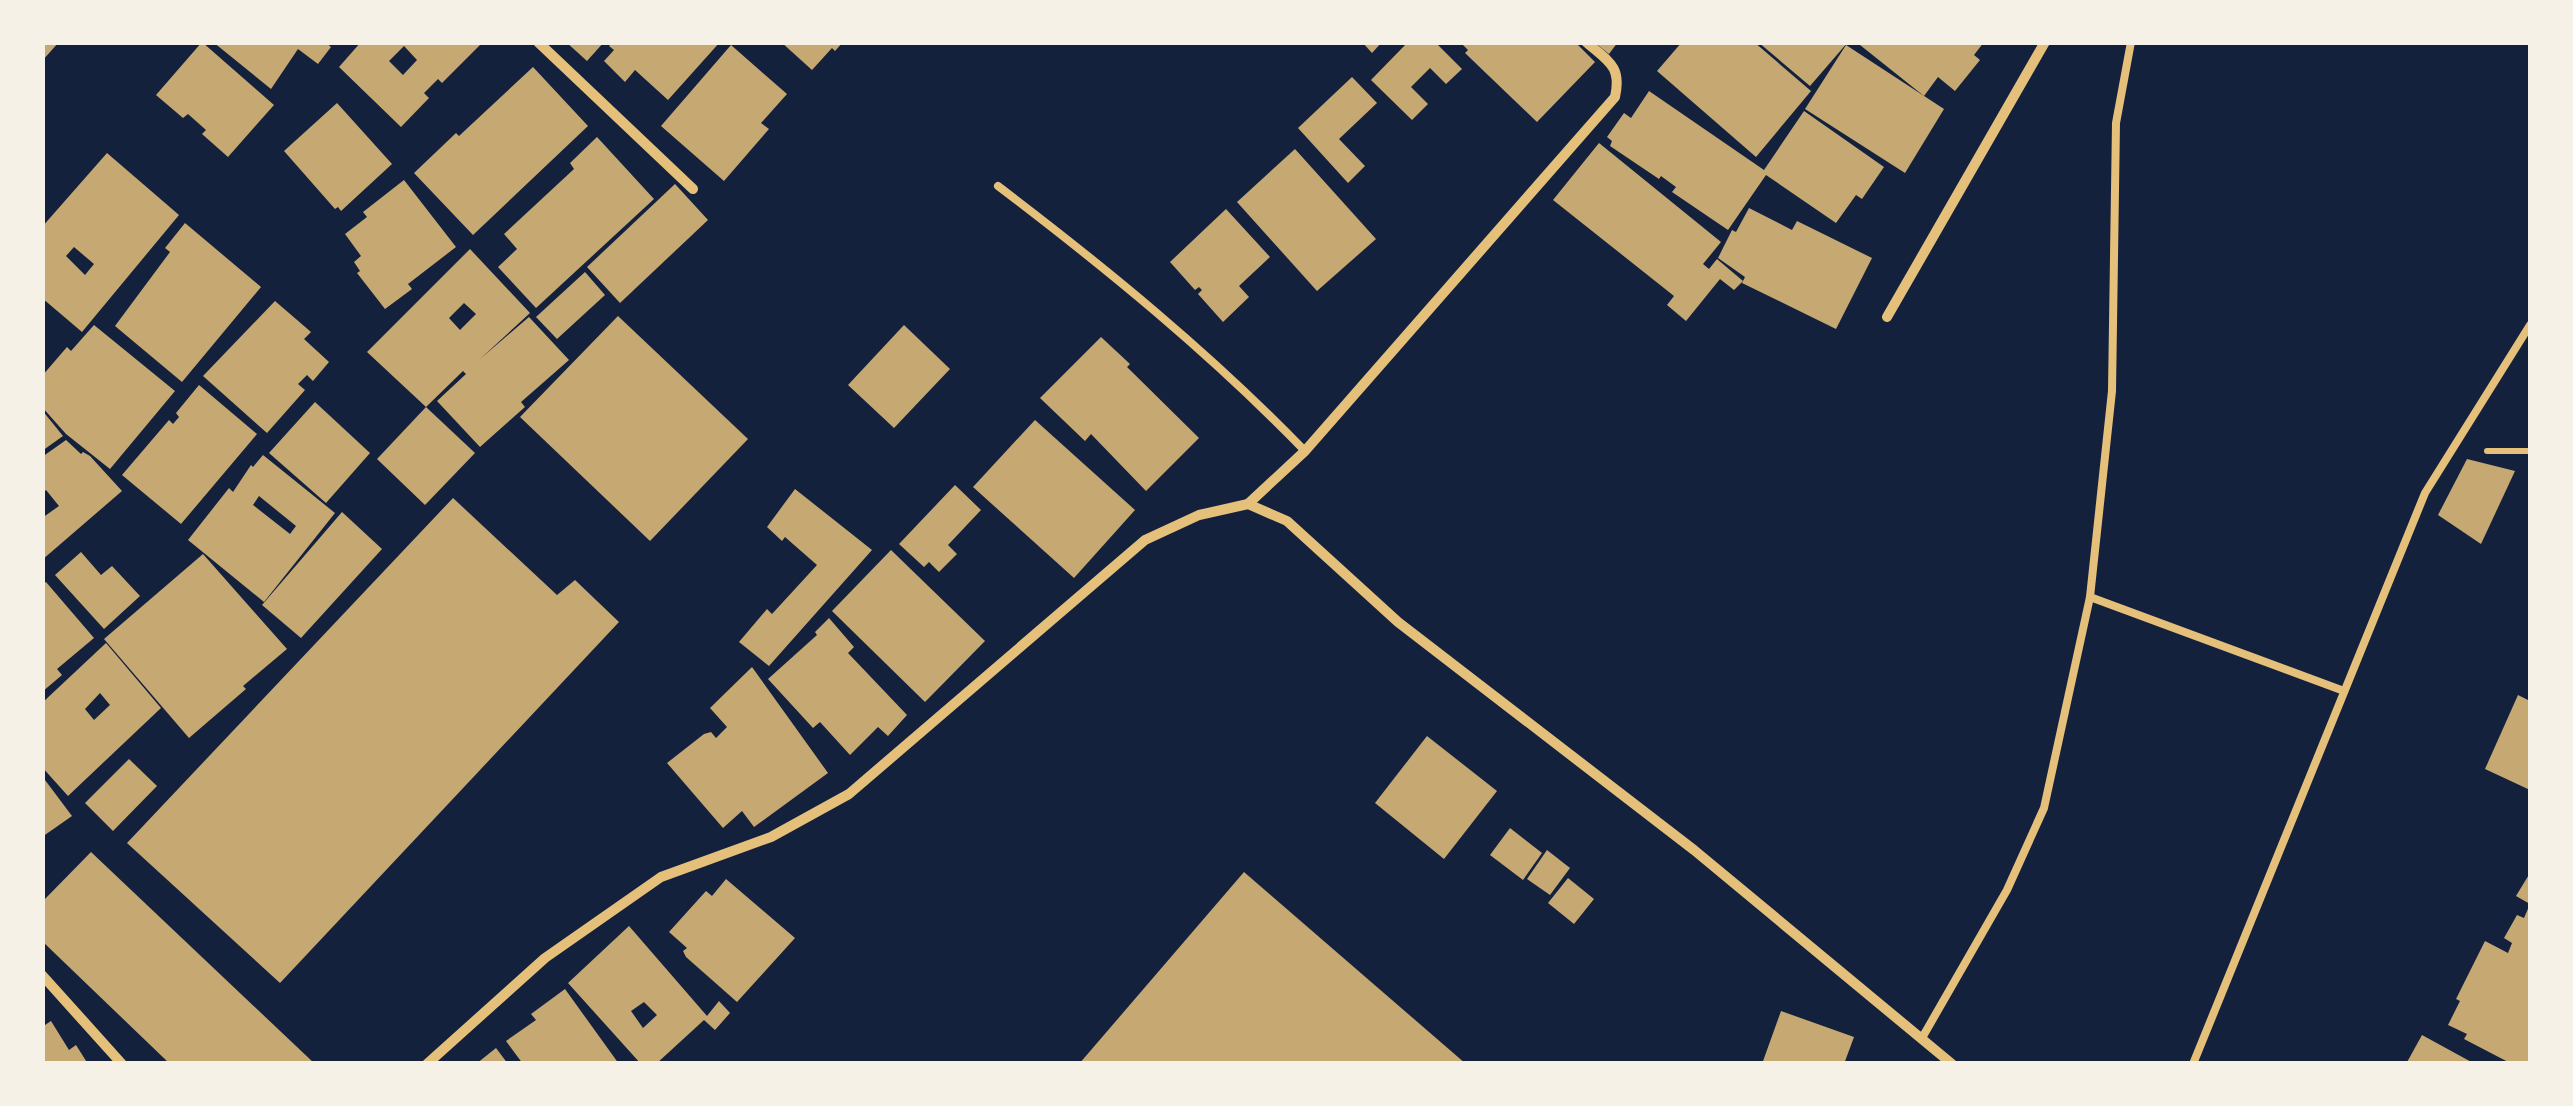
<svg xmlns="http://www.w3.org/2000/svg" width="2573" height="1106" font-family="Lora,serif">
  <rect width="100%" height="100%" fill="#14213d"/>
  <g fill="#c6a872" fill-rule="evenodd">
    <path d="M42,42H59L42,61Z"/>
    <path d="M202,42L274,105L228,157L202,134L206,130L188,114L183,118L156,95Z"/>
    <path d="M213,42H325L331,47L318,64L298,49L271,89Z"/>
    <path d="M361,42H483L442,83L438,79L424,93L429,98L401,127L339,67ZM404,46L417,60L403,75L389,61Z"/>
    <path d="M566,42H604L587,61Z"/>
    <path d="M613,42H720L668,100L635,70L625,82L604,61L614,50L609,46Z"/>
    <path d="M781,42H843L835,51L832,48L812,70Z"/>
    <path d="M1362,42H1382L1372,53Z"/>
    <path d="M1408,42H1435L1462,69L1446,84L1430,68L1411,87L1428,104L1412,120L1371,80Z"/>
    <path d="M1460,42H1575L1595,62L1537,122L1465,53L1468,50Z"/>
    <path d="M1594,42H1618L1609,54Z"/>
    <path d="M1682,42H1754L1811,91L1756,157L1657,71Z"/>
    <path d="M1758,42H1848L1810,86Z"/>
    <path d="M1862,42H1984L1974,55L1980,60L1955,91L1938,77L1924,96L1860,45Z"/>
    <path d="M731,45L787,94L761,123L769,129L724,181L661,126Z"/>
    <path d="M1846,45L1944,109L1905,173L1805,109Z"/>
    <path d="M533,67L588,126L473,235L414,173L456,133L459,136Z"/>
    <path d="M1352,77L1377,103L1339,139L1365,166L1348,183L1298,128Z"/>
    <path d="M1649,91L1764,170L1804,111L1884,167L1862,199L1856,195L1836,223L1766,175L1728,230L1672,192L1676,187L1661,176L1659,179L1610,146L1612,141L1607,137L1624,113L1631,118Z"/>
    <path d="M337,103L392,164L341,211L338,207L335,209L284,151Z"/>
    <path d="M597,137L654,199L536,308L498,267L517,249L504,234L574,169L570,163Z"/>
    <path d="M1599,143L1721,242L1703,264L1709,269L1717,259L1743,281L1734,290L1720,279L1686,321L1667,305L1674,296L1553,200Z"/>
    <path d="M1295,149L1376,239L1317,291L1237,202Z"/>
    <path d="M107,153L179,215L82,332L42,298V227ZM74,247L94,264L85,275L66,256Z"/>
    <path d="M404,180L456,247L408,284L412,289L385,309L357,273L360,271L354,262L361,256L345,234L367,217L363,212Z"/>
    <path d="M675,184L708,220L620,303L587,267Z"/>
    <path d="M1749,208L1792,230L1797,221L1872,258L1836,329L1742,283L1745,277L1718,258L1732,230L1736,232Z"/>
    <path d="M1226,209L1270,257L1239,286L1249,297L1223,322L1198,294L1202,290L1199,287L1195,290L1170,262Z"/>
    <path d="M185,223L261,287L182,382L115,326L170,252L165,248Z"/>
    <path d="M470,249L530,313L480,359L529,317L569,360L521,402L525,407L480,447L437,401L466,374L463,371L426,407L367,352ZM464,303L476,314L460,330L449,318Z"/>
    <path d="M585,272L605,295L557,339L536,317Z"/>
    <path d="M275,301L311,332L304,339L329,362L313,381L307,375L298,384L305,390L267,433L203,376Z"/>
    <path d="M618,316L748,439L650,541L520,417Z"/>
    <path d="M94,325L175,391L110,469L66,434L42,407V376L67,347L71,351Z"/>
    <path d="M904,325L950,369L894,428L848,385Z"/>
    <path d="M1101,337L1130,364L1127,367L1199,438L1146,491L1091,434L1085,441L1040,398Z"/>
    <path d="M199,385L257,434L181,524L122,475L169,420L173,424L179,417L176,413Z"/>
    <path d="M315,402L370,453L326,503L269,453Z"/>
    <path d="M426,407L475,453L425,505L377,459Z"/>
    <path d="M42,410L63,436L42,451Z"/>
    <path d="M1035,420L1135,510L1074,578L973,487Z"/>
    <path d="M66,440L81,454L83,452L90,456L122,491L42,560V518L59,506L46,490L42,494V457Z"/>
    <path d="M263,455L335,513L264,602L188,540L229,488L233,492L251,465L253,467ZM259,496L296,526L290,534L253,505Z"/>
    <path d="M2467,459L2515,471L2481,544L2438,515Z"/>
    <path d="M955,485L981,510L948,545L957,554L939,572L929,562L924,567L899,544Z"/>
    <path d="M795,489L872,550L769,666L739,642L767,609L772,614L817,565L785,537L782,541L767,527Z"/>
    <path d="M453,498L557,595L575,580L619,622L280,983L127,843Z"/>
    <path d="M342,512L382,549L301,638L262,605Z"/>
    <path d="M891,550L985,641L925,702L832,611Z"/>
    <path d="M81,552L101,575L112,566L140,596L104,629L55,575Z"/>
    <path d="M203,554L287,649L243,686L246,689L189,738L104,639Z"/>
    <path d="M46,582L94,638L57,669L62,675L42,692V585Z"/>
    <path d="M829,618L854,647L848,653L907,715L888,736L878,727L850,755L820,722L813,728L768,679L817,635L815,632Z"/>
    <path d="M106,643L161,708L68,796L42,767V703ZM100,693L110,705L94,720L85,709Z"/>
    <path d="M752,667L828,773L754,827L742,811L723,828L667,763L704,734L711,732L716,738L727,727L710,708Z"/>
    <path d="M2518,695L2530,701V790L2485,769Z"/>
    <path d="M1427,736L1497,791L1444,859L1375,803Z"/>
    <path d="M129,759L157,786L113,831L85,803Z"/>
    <path d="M42,776L72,816L42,837Z"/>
    <path d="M1510,828L1542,853L1523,880L1490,855Z"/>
    <path d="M1547,850L1570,868L1550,895L1527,879Z"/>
    <path d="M91,852L315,1064H170L42,941V902Z"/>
    <path d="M1244,872L1466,1064H1079Z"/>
    <path d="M2530,873V1064H2512L2464,1039L2467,1034L2448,1025L2460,1001L2456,999L2485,941L2508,953L2512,943L2504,938L2517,915L2524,918L2530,904L2516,896Z"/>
    <path d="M1568,878L1594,899L1574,924L1548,903Z"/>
    <path d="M726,879L795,938L737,1002L686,957L683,951L687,948L669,932L706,891L712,896Z"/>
    <path d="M629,926L707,1016L719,1001L730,1013L715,1030L704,1020L656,1064H641L568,983ZM644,1002L657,1015L643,1028L631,1011Z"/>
    <path d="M565,989L619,1064H523L506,1041L536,1020L531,1014Z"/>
    <path d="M1781,1011L1854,1037L1844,1064H1762Z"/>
    <path d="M51,1021L69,1050L76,1045L88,1064H42V1027Z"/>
    <path d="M2422,1035L2475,1064H2406Z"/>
    <path d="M496,1048L508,1064H476Z"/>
  </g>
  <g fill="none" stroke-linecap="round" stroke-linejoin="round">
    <path stroke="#e5c07b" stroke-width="6" d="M2487,451H2530"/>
    <g stroke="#e5c07b" stroke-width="8">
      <path d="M998,186C1106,268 1210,353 1305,451"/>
      <path d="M2090,597L2344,691"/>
      <path d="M1922,1038L2007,890L2044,808L2090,597L2112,391L2116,123L2131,42"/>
      <path d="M2193,1064L2425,493L2530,325"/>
    </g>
    <g stroke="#e5c07b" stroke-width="10">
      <path d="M538,42L693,189"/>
      <path d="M1887,317L2045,42"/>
      <path d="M1248,504L1305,451L1615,97C1622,66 1608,61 1586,42"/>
      <path d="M42,975L122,1064"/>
      <path d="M427,1064L545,958L661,877L771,837L849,794L1145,540L1199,515L1248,504L1287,521L1398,622L1694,850L1952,1064"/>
    </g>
  </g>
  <rect width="2573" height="1106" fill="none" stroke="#f6f1e7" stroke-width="90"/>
</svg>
